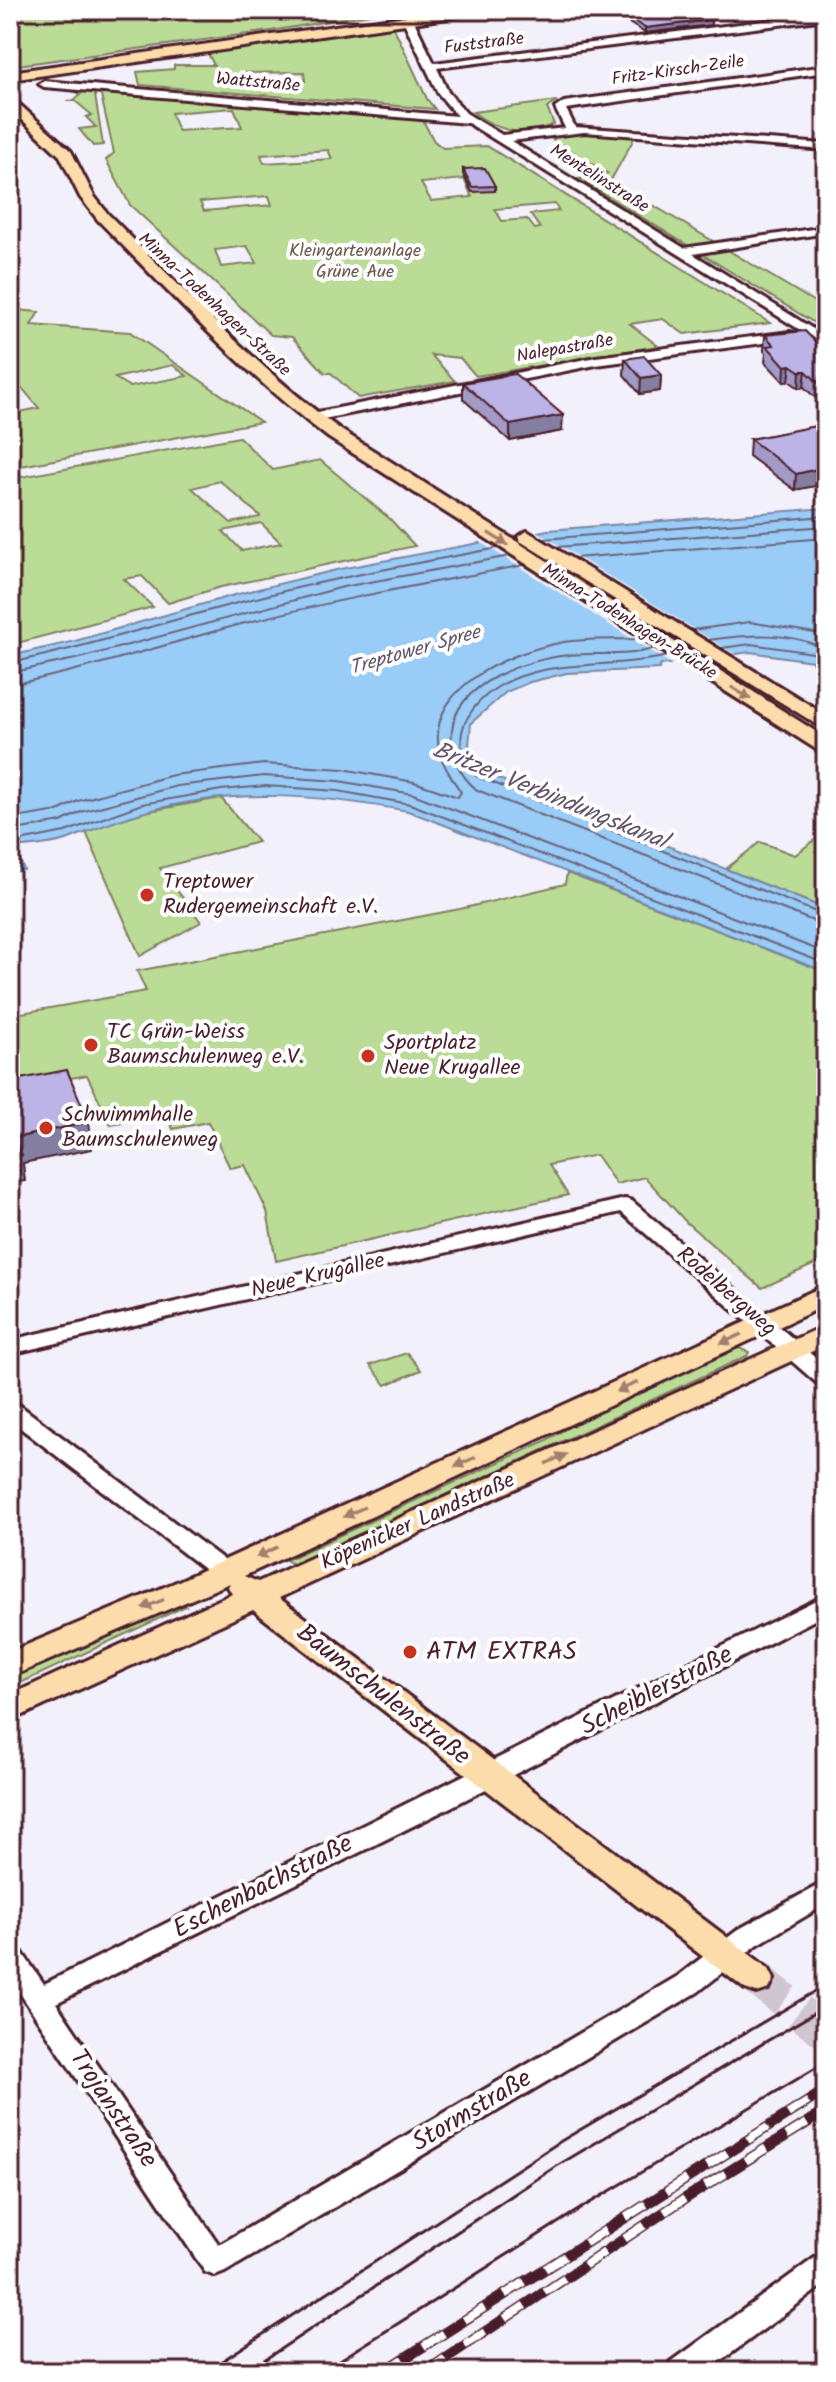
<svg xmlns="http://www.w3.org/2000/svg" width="836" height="2382" font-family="Kalam,sans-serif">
  <rect width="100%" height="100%" fill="#f2f0fa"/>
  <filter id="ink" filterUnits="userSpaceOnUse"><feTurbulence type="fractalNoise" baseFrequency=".0125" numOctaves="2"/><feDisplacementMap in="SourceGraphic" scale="16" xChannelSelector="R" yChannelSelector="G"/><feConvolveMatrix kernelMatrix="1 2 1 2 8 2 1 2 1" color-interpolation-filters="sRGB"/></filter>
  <g filter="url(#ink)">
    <g fill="#badc96" stroke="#827e60" stroke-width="2" fill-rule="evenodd">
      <path d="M10,10H393L271,31L10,66Z"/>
      <path d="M386,27L394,28L427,99L435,109L140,85L137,72L174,69V65H214L207,52ZM240,73L304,72L305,81L239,82Z"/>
      <path d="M80,88L94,89L103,145L93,146L79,129L96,127L86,117L92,115L75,101H67H74L81,94L75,92Z"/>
      <path d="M100,91L422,119L434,141L443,148L487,146L770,323L684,334L663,319L630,324L658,346L476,376L460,358L431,355L455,381L358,398L331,373H325L292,337L271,335L130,205L106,160L114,153ZM234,108L242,127L178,131L171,113ZM328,150L332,159L264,163L261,155ZM464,179L472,197L431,201L421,183ZM269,196L272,205L204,211L200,202ZM555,204L559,211L530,214L540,228L535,229L527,219L502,221L495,209ZM247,246L257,263L221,267L215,250Z"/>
      <path d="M557,101L547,108L554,124C523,138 499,132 473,112Z"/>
      <path d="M592,133L636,135L611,180L818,304L826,303V324L813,322L579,179L607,173L547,136Z"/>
      <path d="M15,290L18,310L39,312L31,325L130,332L261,422L10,468V414L39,408L23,389L10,391V291ZM173,365L187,376L130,387L115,378Z"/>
      <path d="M239,437L273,470L320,460L390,519L415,546L221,587L168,603L142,576L124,579L153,607L10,645V479ZM220,481L260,516V517L231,523L192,488ZM261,523L281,543L242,551L223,531Z"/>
      <path d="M221,798L258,842L160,868L201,922L140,956L85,830L144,812Z"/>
      <path d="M826,831V909L726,869L760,842L795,855Z"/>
      <path d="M567,873L826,972V1259L762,1288L687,1223L645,1177L616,1184L596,1155L549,1165L568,1195L276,1261L267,1211L245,1165L230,1168L208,1122L173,1129L166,1114L111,1125L87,1075L10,1089V1015L146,991L137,971L460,909L565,884Z"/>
      <path d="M736,1347L749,1352L747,1356L294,1565L286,1560L545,1441L591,1414Z"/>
      <path d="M407,1353L421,1370L386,1385L370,1365Z"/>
      <path d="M181,1601L186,1606L10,1688V1677Z"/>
    </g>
    <path fill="#99ccf6" stroke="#7987a5" stroke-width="2" d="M826,508V690L812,661L750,652L661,665L659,669L567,673L530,682L506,692L471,723L469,745L484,773L826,909V972L408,811C319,795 233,787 145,812C119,819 94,829 69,839C53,845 32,846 15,848L24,870L10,872V656L75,641L238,594L340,569L548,530Z"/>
    <g fill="#f2f0fa">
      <path d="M533,529L741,658L715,661L512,533Z"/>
      <path d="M501,535L704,663L676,667L477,540Z"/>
    </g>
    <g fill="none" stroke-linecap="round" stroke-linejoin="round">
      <g stroke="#6a647c" stroke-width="2">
        <path d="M544,539L826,516"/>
        <path d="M557,547L826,526"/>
        <path d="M574,558L826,538"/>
        <path d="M692,630L750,622L826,635"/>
        <path d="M708,640C746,635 791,630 826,650"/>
        <path d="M655,648C627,658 598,652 569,655C528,659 457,682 452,730C449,753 459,775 477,790L826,926"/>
        <path d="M722,648L751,644L813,653L820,658L826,671"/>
        <path d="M667,656C605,672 519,652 474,708C465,720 459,732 462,748C465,757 472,767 476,776L826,916"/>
        <path d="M10,663C88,647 163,622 241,602C326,579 412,564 498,548"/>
        <path d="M10,673L80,658L343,587L510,556"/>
        <path d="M10,685C90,669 166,644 245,623C337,599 431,583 524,565"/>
        <path d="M10,819L58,811L78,801L173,775L264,764L343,769L414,782L458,797L461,792C453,780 444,768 440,754C423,688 509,653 559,643C586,638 613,640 640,639"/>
        <path d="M10,831L61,822L81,812L177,786L264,776L339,781L413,794L826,953"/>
        <path d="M10,843L65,832L142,804L221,790L266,786L338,791L410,804L826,964"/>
      </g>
      <path stroke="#d0c6d1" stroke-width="35" stroke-dasharray="35 18" stroke-linecap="butt" d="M757,1979L826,2032"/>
      <g stroke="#4a1f2b" stroke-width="6">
        <g id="minor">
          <path d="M826,13V19L437,68L448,92L466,113L502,135L565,128L555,108L564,102L826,66V72L566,109L575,127L826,144V150L584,132L511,141L684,248L826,227V233L693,254L826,337V346L468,123L44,87L39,84L44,81L457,116L438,93L402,18L414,21L434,63Z"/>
          <path d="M790,332L794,333V339L596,365L313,421L306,417L313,413L596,357Z"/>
          <path d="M625,1199L632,1201L826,1367V1386L818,1384L621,1212L10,1354V1340Z"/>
          <path d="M10,1402L18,1404L232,1566L236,1572L232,1578L224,1580L216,1578L10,1420Z"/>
          <path d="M826,1595V1614L443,1811L56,2003L219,2245L678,1976L739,1929L826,1881V1904L757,1945L698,1992L225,2272L215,2276L205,2272L10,1978V1945L19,1948L44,1984Z"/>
          <path d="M826,2253V2283L706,2372H667L671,2362L816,2257Z"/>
        </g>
      </g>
      <g stroke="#4a1f2b" stroke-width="6">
        <g id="major">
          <path d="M449,10H482L476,14L10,80V72Z"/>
          <path d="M10,96L71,151L94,196L108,214C183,289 256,367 341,430L826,738V753L819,751L329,438C244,374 172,295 98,220L80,197L60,156L10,108Z"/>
          <path d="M527,531L826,715V730L520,541L518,537Z"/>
          <path d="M826,1285V1305L244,1576L258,1582L826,1325V1345L279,1598L769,1969L774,1979L769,1989L757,1993L745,1989L253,1610L10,1721V1695L232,1594L228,1587L230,1583L10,1677V1652L174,1583Z"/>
        </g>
      </g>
      <use href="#minor" fill="#fff" fill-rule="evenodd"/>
      <use href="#major" fill="#fddcac" fill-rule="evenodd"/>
      <g stroke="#4a1f2b" stroke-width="3">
        <path d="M205,2372L561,2141L826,1985"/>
        <path d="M246,2372L555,2167L826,2006"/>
        <path d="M321,2372L583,2207L826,2062"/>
      </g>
      <g stroke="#4a1f2b" stroke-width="11">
        <g id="rail">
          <path d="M383,2372L826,2090"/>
          <path d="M425,2372L678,2203L826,2111"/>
        </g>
      </g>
      <use href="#rail" stroke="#fff" stroke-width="8" stroke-dasharray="24" stroke-linecap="butt"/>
    </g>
    <g fill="#a29bc6" stroke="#4a1f2b" stroke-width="2">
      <path d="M608,10H694L711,25L645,33Z"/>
      <path d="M463,169L495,186V191L472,192L463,174Z"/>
      <path d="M765,335L826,353V408L804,387L799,388L789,381L784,382L765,362L766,353L764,351Z"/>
      <path d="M625,359L661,375L660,391L640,394L624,375Z"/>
      <path d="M463,383L562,431L510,441L463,399Z"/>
      <path d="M826,424L795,490L749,456L750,439Z"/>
    </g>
    <g fill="#847ea1" stroke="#4a1f2b" stroke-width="2">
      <path d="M711,20V25L645,33V28Z"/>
      <path d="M791,365L789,381L784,382L785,366Z"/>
      <path d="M800,371H806L804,387L799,388Z"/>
      <path d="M661,375L660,391L640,394L641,378Z"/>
      <path d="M563,415L562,431L510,441V425Z"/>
      <path d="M826,467V484L795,490L796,474Z"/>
      <path d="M89,1122L92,1149L23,1163L25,1181L10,1184V1157L14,1138Z"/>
    </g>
    <g fill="#bcb4e6" stroke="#4a1f2b" stroke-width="2">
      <path d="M615,10H694L711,20L645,28Z"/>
      <path d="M485,168L495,186L472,187L463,169Z"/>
      <path d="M805,331L826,353V390L806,371H800L791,365L785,366L767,346L774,345L765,335Z"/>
      <path d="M644,356L661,375L641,378L625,359Z"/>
      <path d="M515,374L563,415L510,425L463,383Z"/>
      <path d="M826,424V467L796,474L750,439Z"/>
      <path d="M67,1070L89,1122L14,1138L22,1155L10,1157V1081Z"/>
    </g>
    <defs><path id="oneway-solid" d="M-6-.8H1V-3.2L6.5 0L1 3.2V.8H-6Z" transform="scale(2)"/></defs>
    <g fill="#a47e6c">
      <use href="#oneway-solid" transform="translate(498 539) rotate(32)"/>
      <use href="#oneway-solid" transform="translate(741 693) rotate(32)"/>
      <use href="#oneway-solid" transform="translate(731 1339) rotate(155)"/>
      <use href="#oneway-solid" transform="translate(627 1387) rotate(155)"/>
      <use href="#oneway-solid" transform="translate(556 1459) rotate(-25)"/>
      <use href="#oneway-solid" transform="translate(465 1462) rotate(156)"/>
      <use href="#oneway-solid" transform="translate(354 1512) rotate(155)"/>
      <use href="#oneway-solid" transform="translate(267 1552) rotate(154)"/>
      <use href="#oneway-solid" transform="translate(153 1604) rotate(158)"/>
    </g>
  </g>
  <g fill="#c8321e" stroke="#fff" stroke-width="3">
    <circle cx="147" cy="895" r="8"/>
    <circle cx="91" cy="1045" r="8"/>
    <circle cx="368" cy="1056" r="8"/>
    <circle cx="46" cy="1128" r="8"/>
    <circle cx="410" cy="1652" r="8"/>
  </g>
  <g text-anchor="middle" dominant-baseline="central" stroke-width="8" stroke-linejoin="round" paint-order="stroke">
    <g font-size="18" fill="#4a1f2b" stroke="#fff">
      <text transform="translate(484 44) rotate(-7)">Fuststraße</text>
      <text transform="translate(678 71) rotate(-8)">Fritz-Kirsch-Zeile</text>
      <text transform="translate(258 83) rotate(5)">Wattstraße</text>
      <text transform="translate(599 179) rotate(32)">Mentelinstraße</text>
      <text transform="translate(214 305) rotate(43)">Minna-Todenhagen-Straße</text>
      <text transform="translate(565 349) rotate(-10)">Nalepastraße</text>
      <text transform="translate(629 622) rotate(32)">Minna-Todenhagen-Brücke</text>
    </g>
    <g font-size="18" fill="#6c584b" stroke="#fff">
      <text x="355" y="251">Kleingartenanlage<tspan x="355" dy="21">Grüne Aue</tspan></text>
    </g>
    <g font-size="20" font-style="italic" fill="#625368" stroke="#fff">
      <text transform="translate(415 651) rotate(-16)">Treptower Spree</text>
    </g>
    <g font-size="22" fill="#4a1f2b" stroke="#fff" text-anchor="start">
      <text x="163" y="882">Treptower<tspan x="163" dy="25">Rudergemeinschaft e.V.</tspan></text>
      <text x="107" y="1032">TC Grün-Weiss<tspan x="107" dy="25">Baumschulenweg e.V.</tspan></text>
      <text x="384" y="1043">Sportplatz<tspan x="384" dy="25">Neue Krugallee</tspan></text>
      <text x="62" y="1115">Schwimmhalle<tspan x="62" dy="25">Baumschulenweg</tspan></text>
    </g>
    <g font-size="22" fill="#4a1f2b" stroke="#fff">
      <text transform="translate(318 1276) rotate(-13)">Neue Krugallee</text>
      <text transform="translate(726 1292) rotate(41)">Rodelbergweg</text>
      <text transform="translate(418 1522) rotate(-24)">Köpenicker Landstraße</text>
    </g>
    <g font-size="24" font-style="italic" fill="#625368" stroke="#fff">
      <text transform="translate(550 796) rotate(22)">Britzer Verbindungskanal</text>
    </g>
    <g font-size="26" fill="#4a1f2b" stroke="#fff" text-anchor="start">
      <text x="426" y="1652">ATM EXTRAS</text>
    </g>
    <g font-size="26" fill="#4a1f2b" stroke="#fff">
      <text transform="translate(657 1691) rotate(-27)">Scheiblerstraße</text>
      <text transform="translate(383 1695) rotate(38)">Baumschulenstraße</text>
      <text transform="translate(263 1887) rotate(-27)">Eschenbachstraße</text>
      <text transform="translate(113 2109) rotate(56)">Trojanstraße</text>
      <text transform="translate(472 2111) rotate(-31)">Stormstraße</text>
    </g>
  </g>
  <rect width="836" height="2382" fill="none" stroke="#fff" stroke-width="40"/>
  <rect x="20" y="20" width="796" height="2342" fill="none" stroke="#4a1f2b" stroke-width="3" filter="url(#ink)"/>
</svg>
